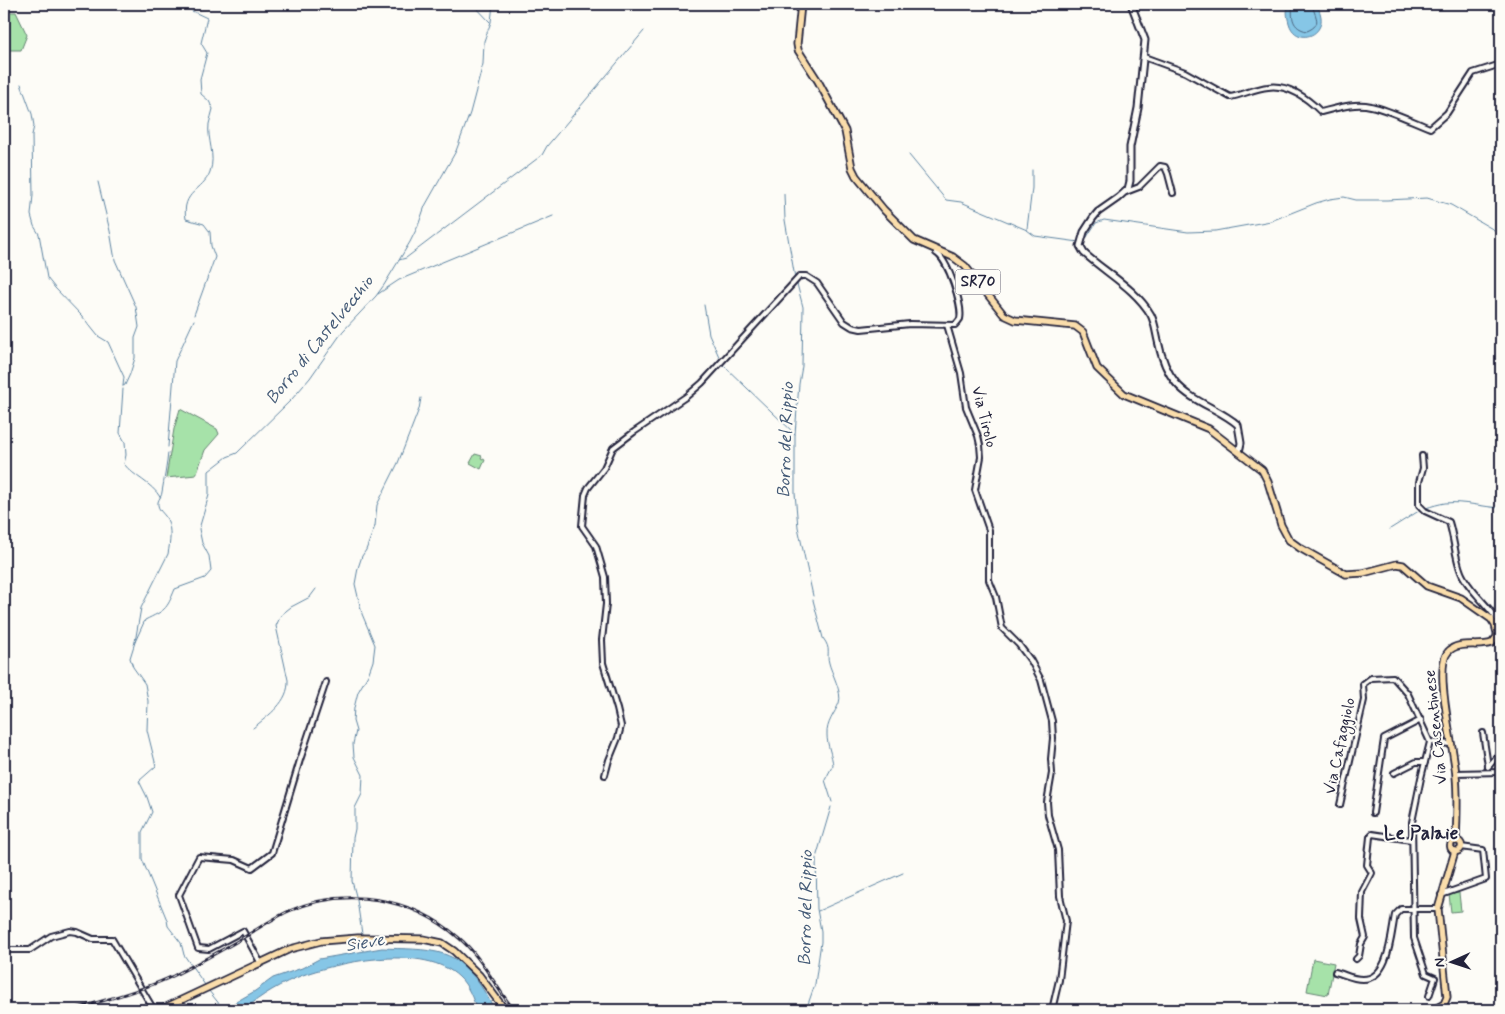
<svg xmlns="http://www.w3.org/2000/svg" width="1505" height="1014" font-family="Mynerve,sans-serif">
  <rect width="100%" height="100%" fill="#fdfcf7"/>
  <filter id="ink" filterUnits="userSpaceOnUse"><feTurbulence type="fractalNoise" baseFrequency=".02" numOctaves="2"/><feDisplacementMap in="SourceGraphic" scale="10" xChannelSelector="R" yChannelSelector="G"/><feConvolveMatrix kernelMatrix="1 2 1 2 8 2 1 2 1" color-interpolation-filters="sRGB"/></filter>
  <g filter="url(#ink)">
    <g fill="#a6e2a9" stroke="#648272">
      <path d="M4,12H16L27,35L21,50H4Z"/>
      <path d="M180,409L217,429L219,434L205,450L196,475L166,478L174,429Z"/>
      <path d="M475,454L482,456L481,458L485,460L481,469L470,463Z"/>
      <path d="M1459,893L1461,911L1451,912L1449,894Z"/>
      <path d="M1313,959L1334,963L1328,995L1307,991Z"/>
    </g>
    <g fill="#86c6e6" stroke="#5e84a2">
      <path d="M1289,4H1316C1335,34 1296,49 1289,23C1287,16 1286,10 1289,4Z"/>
      <path d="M382,948C401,949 426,948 444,954C469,962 483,989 495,1010H477C473,999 468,985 459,977C425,944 343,961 303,975C282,983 261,995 244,1010H222L255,991L273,978L302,968L319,959Z"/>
    </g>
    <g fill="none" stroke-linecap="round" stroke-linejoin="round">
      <path stroke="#4a647f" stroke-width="1" d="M1293,4C1291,17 1292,28 1307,31C1324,24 1314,16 1312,4"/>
      <g stroke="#5e84a2" stroke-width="1">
        <path d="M185,4L192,10"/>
        <path d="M190,4L192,11L207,18L201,43L207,53L200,79L201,94L209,101L213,109C212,114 210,119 209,124C207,140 216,155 210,172C203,191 181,191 186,219L204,224L210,232L211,246L215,257L194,315"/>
        <path d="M473,4L490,22"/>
        <path d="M21,84L32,114L34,126L32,135L33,195L31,215L34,226L39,234L47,278L55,288L82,316L98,336L108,342L124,377L123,386"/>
        <path d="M909,155L946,200L961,202L1027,230L1035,236L1079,242"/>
        <path d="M98,182L110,231L115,260L136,307L139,327L135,338V358L130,374L125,385L123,386"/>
        <path d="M784,194L785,220L795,278"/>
        <path d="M1027,229L1032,188V170"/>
        <path d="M1085,240L1096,223L1104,220L1188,232L1215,231L1271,221L1316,203L1330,199L1344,197L1356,200H1387L1427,198L1451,205L1501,234"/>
        <path d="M399,260L406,258L542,155L547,146L644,31"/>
        <path d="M797,284L803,307L802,366L799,384L795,434V493L798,527L813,596"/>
        <path d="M378,294L399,280L553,216"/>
        <path d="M704,305L709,334L720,359"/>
        <path d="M723,365L795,434"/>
        <path d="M123,389L120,433L125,442L126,455L124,464C134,477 152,483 160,497"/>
        <path d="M168,447L175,361L194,320"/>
        <path d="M168,453C167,464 164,480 162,492C162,496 159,498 158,502C157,510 164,513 167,519C172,530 170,542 168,554L141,608L135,642L130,658L133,667L145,684L148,701L147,730L156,766L139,781L147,797L152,812L142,832V859L167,920L168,926L181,943L184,955L205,985"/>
        <path d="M1426,508C1432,506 1439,504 1445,503C1464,501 1482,507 1501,508"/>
        <path d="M1390,529L1422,509"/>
        <path d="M813,600L823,638C832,650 826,653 829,663C831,672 843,693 839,703C835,713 826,723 827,735C827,745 832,755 833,765L825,780L832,802"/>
        <path d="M135,642L145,620C165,610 166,611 175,589L205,578L211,571L209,556L202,543L199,529L209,495V471L227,457L237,453L292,399L310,378L343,331L376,296L384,285L410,242L418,226L425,206L456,151L470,113L483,64L484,41L491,22L493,4"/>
        <path d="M253,728C269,715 289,702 288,680L276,626L281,615L291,607L310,597L316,589"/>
        <path d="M356,896L352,881L353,838L355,829V808L362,794L363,775L354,757L353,744L356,731L353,721L354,708L358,692L368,675L373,661L375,645L362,614L355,584L358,568L362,556L366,550L375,526L377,505L398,463L419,409L421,398"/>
        <path d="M357,900L362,934"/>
        <path d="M818,911L903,873"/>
        <path d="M363,942V951"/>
        <path d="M209,991L224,1010"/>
        <path d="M806,1010L815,984L821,942V931L817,909L816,858L831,807"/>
      </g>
      <g stroke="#22223b" stroke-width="8">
        <g id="street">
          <path d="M1144,57L1185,72L1230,97C1242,95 1256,88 1268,87C1289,84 1307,98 1321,112C1337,108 1355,102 1371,106C1389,110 1412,121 1430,128L1447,113L1473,73L1501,64"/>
          <path d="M1126,192L1139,187L1160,166L1165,167L1168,174L1173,193"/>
          <path d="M947,325L961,373L966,407L978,436L980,445L981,457L975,490L989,530V580L996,597L1002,628L1019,645L1031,661L1041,680L1052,721L1053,738L1051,759L1052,773L1047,802L1048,815L1058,850L1060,896L1066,921L1059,980L1052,1010"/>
          <path d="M1422,456L1423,468L1419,482V505L1425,511L1449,522C1454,538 1455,557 1461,572C1468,590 1491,607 1501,625"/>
          <path d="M1483,733L1488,766"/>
          <path d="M1430,742L1450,744"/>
          <path d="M1488,767L1501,752"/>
          <path d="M1394,773L1416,762H1425"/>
          <path d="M1456,773L1501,772"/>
          <path d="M605,775L609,760L618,738L621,726L617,709L603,663L602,640L606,604L605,577L596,546L582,526L585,495L588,488L604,468L613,448L634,432L687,396L702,383L800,276H806L817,283L844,322L852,327L861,329L910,324L955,325C958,322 958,322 960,319C963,306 948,259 936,253V250"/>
          <path d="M1340,805L1364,700L1363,684L1371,678L1393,677L1408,694L1430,742L1421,778L1412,822L1414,938L1426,974L1435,978L1429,996"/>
          <path d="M1373,813L1384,739L1421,720"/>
          <path d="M1441,895L1486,879L1483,850L1461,847"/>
          <path d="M4,950H30L51,936L70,931L77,932L93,939H112L154,1010"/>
          <path d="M1356,959L1359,956L1361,944L1365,937L1361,919L1362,892L1372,873L1367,865L1370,837L1372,834L1411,840"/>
          <path d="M260,962L243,931L209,949L198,948L179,895L199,857L234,860L252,868L272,853L300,760L326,682"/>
          <path d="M1335,972C1344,974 1352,979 1362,979C1389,980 1391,935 1395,915L1401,909H1438"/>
        </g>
      </g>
      <g stroke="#22223b" stroke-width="9">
        <path id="secondary" d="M1131,4L1145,40L1138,108L1130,147V181L1128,189L1118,198L1098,212L1093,218L1084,232L1080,246L1084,253C1106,273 1136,289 1151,315C1155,323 1156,333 1158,341C1161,356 1166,371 1176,383C1192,402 1220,409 1238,425L1241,443L1239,452"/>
      </g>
      <g stroke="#22223b" stroke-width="9">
        <g id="primary">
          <path d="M801,4L797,44L798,50L818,81L845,131L852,168L856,176L884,210L914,240L953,257L965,266L1004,315L1015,320L1075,326L1083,332L1097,368L1124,394L1209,429L1262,470L1268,482L1281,525L1289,540L1300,548L1346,574L1363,573L1397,564L1403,565L1427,586L1461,598L1491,619L1495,625L1497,633V637L1492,643C1478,648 1458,640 1448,652C1433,668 1455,752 1456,776C1458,797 1457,819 1456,841"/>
          <circle cx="1456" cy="846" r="5.5"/>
          <path d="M160,1010L290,949L321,941L358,938L423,939L442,943L454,951L479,975L505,1010"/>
          <path d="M1433,1010L1444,1004L1447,997L1438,909L1455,851"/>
        </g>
      </g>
      <use href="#street" stroke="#fdfcf7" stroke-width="4"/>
      <use href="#secondary" stroke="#fdfcf7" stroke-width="5"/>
      <use href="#primary" stroke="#faddab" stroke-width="5.5"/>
      <g stroke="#22223b" stroke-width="3">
        <path id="rail" d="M73,1010C106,999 142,991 173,976C198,963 223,950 246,936C260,927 274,918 289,911C346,886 412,897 459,938C481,956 496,988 514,1010"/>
      </g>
      <use href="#rail" stroke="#fdfcf7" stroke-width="1" stroke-dasharray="4" stroke-linecap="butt"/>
    </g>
  </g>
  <g text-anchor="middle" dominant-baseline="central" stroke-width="4" stroke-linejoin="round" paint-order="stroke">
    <rect fill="#fdfcf7" stroke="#646373" stroke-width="1" x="955.5" y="269.5" width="45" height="25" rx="4"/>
    <g font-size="15" font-weight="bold" fill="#22223b">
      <text x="978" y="282">SR70</text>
    </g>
    <g font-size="16" fill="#22223b" stroke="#fdfcf7">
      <text transform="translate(984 417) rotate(76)">Via Tirolo</text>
      <text transform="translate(1436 727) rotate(-96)">Via Casentinese</text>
      <text transform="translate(1340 746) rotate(-78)">Via Cafaggiolo</text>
    </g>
    <g font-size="18" font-style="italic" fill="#455b77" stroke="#fdfcf7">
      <text transform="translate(320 340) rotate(-51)">Borro di Castelvecchio</text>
      <text transform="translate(786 440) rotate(-88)">Borro del Rippio</text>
      <text transform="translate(806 908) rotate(-89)">Borro del Rippio</text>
      <text transform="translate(365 943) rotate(-10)">Sieve</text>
    </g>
    <g font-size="19" font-weight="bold" fill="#22223b" stroke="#fdfcf7">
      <text x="1421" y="833">Le Palaie</text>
    </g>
  </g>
  <rect width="1505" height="1014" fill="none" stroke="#fdfcf7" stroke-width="20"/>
  <rect x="10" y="10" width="1485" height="994" fill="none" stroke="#22223b" stroke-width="2" filter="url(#ink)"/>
  <g transform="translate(1452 962) rotate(267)" stroke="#fdfcf7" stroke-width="4" paint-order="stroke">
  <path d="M0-4L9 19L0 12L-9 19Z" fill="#22223b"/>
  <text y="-8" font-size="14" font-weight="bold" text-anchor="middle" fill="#22223b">N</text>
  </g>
</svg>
